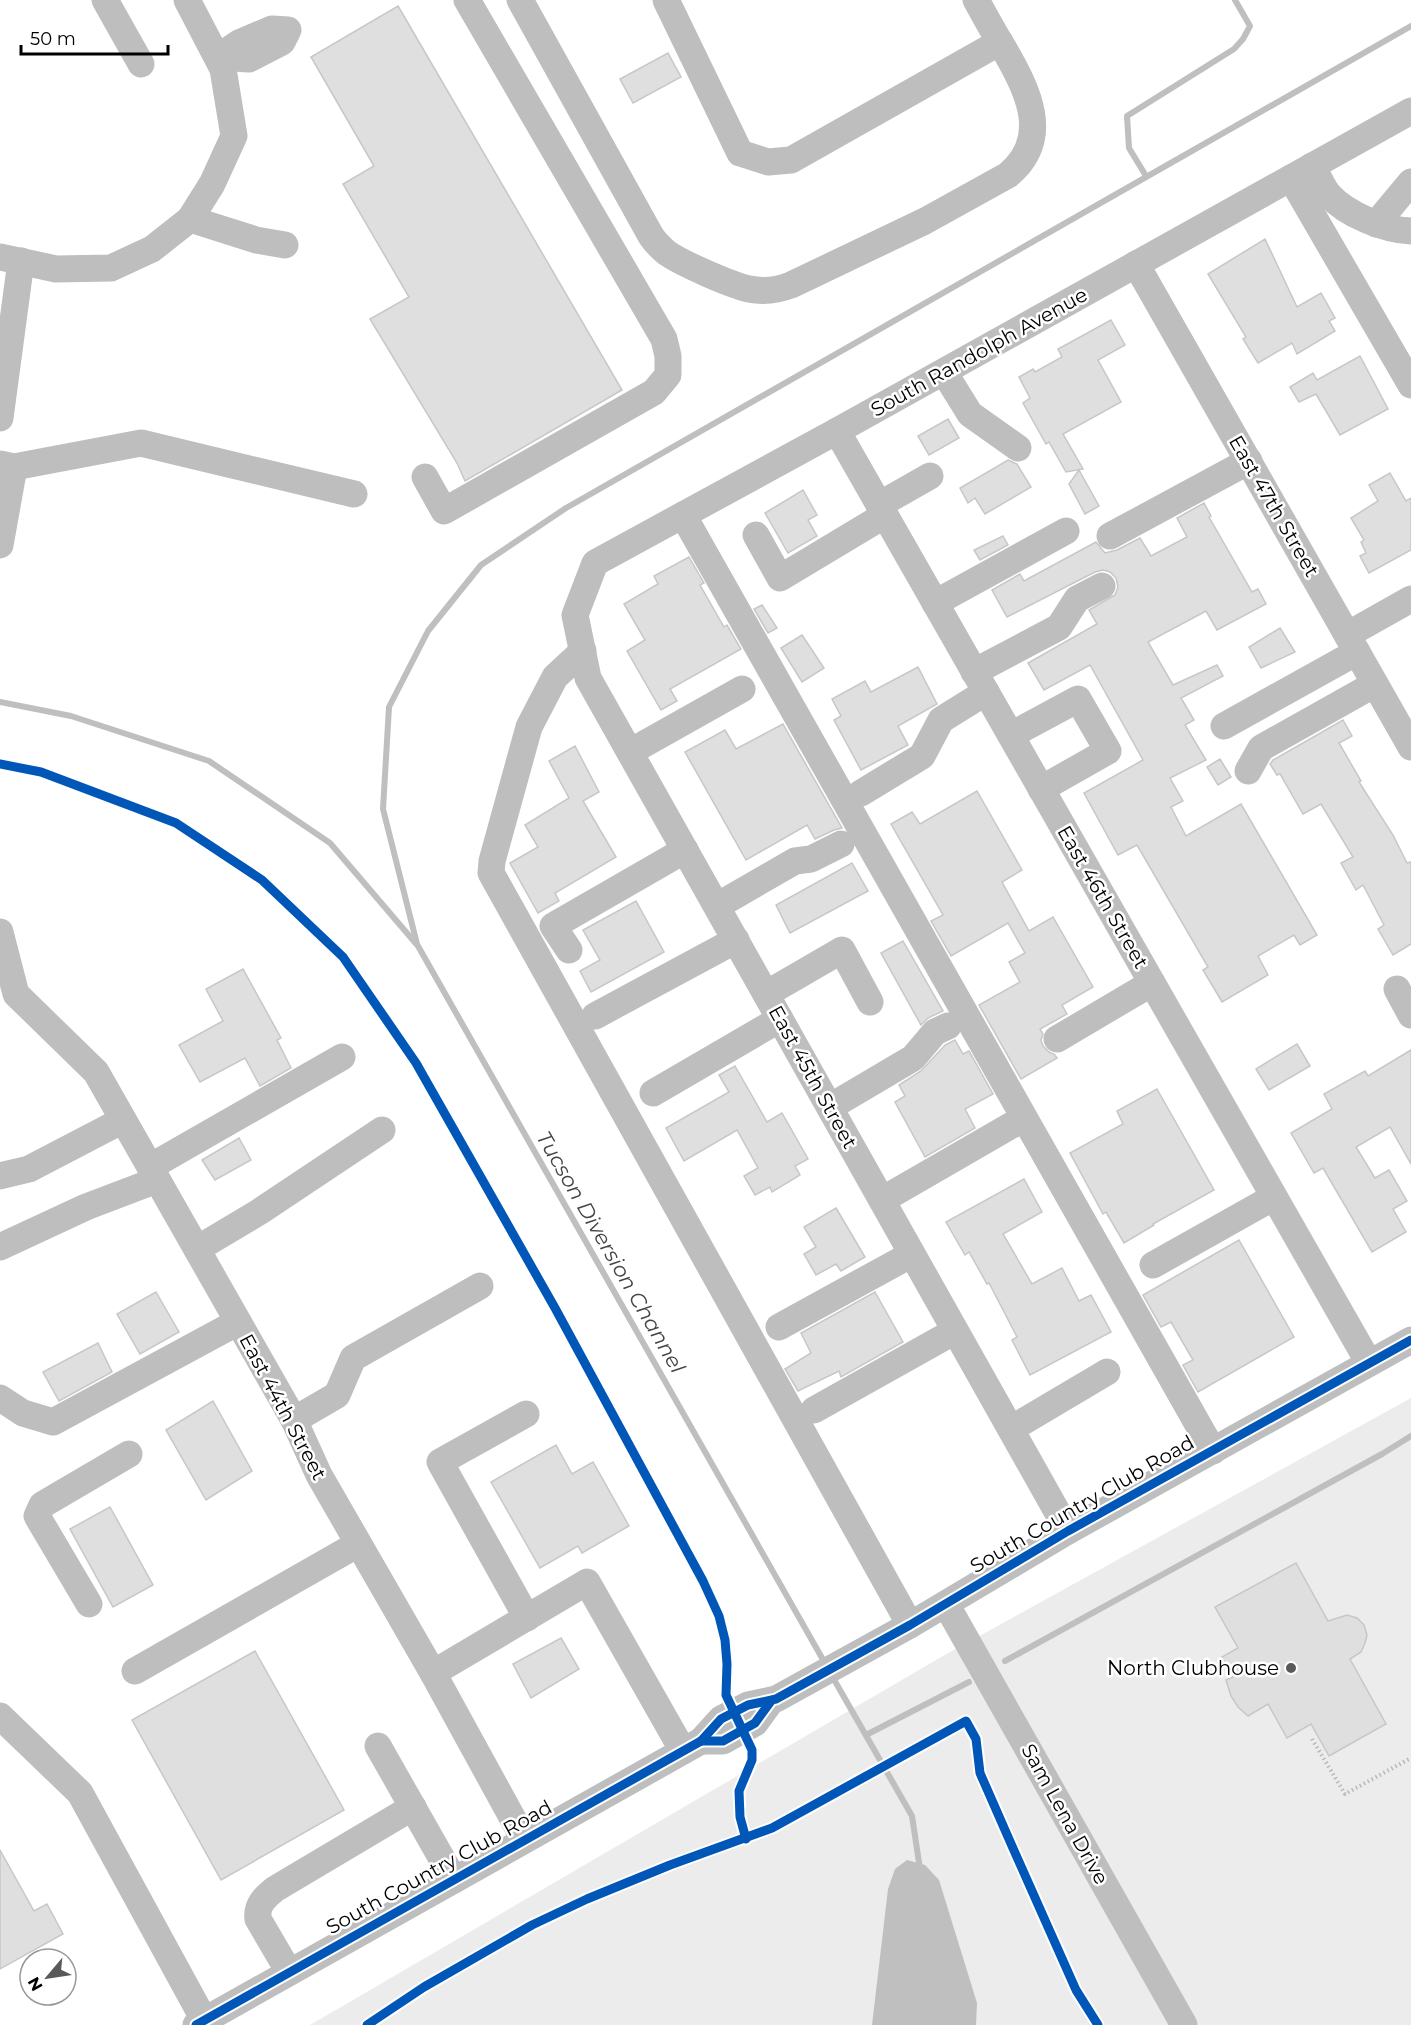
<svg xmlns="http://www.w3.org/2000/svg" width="1411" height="2025" font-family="Montserrat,sans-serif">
  <rect width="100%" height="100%" fill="#fff"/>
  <path fill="#ececec" d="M1411,1398V2025H310L943,1656Z"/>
  <path fill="#bfbfbf" d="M907,1860L925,1865L939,1880L977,2003L976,2025H872L888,1889L895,1869Z"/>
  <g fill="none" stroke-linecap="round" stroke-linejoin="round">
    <g stroke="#bfbfbf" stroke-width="6">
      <path d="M1146,176L1129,148L1127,116L1234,49L1243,39L1250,26L1235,0"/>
      <path d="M0,702L71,716L209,761L330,843L418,946L826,1665"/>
      <path d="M417,944L383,809L389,707L428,631L481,565L566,508L1411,26"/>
      <path d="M1005,1661L1382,1454L1411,1436"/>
      <path d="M832,1676L912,1816L920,1869"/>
      <path d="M866,1735L969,1682"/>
    </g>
  </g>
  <g fill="#dfdfdf" stroke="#c7c7c7" stroke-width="1.5">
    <path d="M398,6L622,390L465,481L457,463L370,319L409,297L343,184L374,166L311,57Z"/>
    <path d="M668,53L681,77L633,103L620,79Z"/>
    <path d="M1265,239L1297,307L1321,293L1335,318L1329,321L1335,331L1297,354L1292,343L1258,363L1243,339L1246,337L1208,274Z"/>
    <path d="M1111,320L1125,345L1098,360L1121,402L1063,434L1083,469L1066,472L1049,442L1046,444L1023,403L1030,398L1019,377L1033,369L1035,372L1062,357L1058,349Z"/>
    <path d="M1360,356L1388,409L1340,435L1316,394L1299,402L1290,387L1313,373L1317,380Z"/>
    <path d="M948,419L959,438L929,455L918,436Z"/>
    <path d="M1008,460L1017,464L1031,487L985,514L975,498L968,503L960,488Z"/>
    <path d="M1079,470L1099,506L1085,514L1069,484Z"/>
    <path d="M1390,473L1406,501L1411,498V550L1369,573L1360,556L1366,553L1361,542L1364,540L1351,518L1378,501L1369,485Z"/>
    <path d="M803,490L817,515L808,520L817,536L788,553L765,513Z"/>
    <path d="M1204,503L1211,516L1209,517L1252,592L1258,589L1266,604L1217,630L1206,611L1148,642L1173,685L1217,665L1223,676L1181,698L1194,720L1185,725L1206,760L1170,778L1183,801L1171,807L1186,836L1241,804L1317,935L1300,945L1294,935L1258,956L1268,975L1222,1002L1203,970L1208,967L1137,845L1118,855L1084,793L1143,760L1090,665L1044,690L1028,663L1097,624L1089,610L1115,595L1118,587L1116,578L1110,572L1103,570L1095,572L1007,617L992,590L1020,574L1024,581L1096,542L1105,553L1117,550L1140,538L1151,556L1187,537L1177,518Z"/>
    <path d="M1003,536L1008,545L980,560L974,550Z"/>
    <path d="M689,557L704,583L700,585L724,627L727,625L741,649L670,689L677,701L661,710L627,651L645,640L624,604L658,584L654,576Z"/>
    <path d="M762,605L777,628L768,633L754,609Z"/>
    <path d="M1280,628L1295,652L1261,668L1249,647Z"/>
    <path d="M802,635L824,668L802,682L781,648Z"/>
    <path d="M918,667L937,704L898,726L908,745L861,770L834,720L841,716L832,699L865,681L871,692Z"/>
    <path d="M1343,720L1352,736L1339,743L1361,781L1359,782L1393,835L1407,863L1411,862V944L1393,955L1378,929L1384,925L1363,885L1356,890L1341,863L1353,857L1321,804L1303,814L1280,774L1277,775L1270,764L1273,760Z"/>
    <path d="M783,724L842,828L834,830L815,839L807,825L746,860L685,752L725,730L736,749Z"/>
    <path d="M575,746L599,792L583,801L616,857L555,893L559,901L538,913L510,863L538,847L525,825L569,798L549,761Z"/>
    <path d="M1220,759L1231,777L1218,785L1207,767Z"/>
    <path d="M977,791L1022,870L1002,882L1029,931L1053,917L1093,987L1062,1005L1067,1014L1040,1029L1043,1034L1041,1040L1043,1046L1049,1052L1054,1054L1057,1058L1021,1079L979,1005L1020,982L1009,962L1025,953L1008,923L951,956L931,921L943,915L891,824L912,812L920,824Z"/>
    <path d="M852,863L868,891L790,933L776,905Z"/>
    <path d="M636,901L664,952L591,992L580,971L600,960L583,930Z"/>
    <path d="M903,941L943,1011L928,1018L921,1025L881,953Z"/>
    <path d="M243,969L281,1038L277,1040L291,1068L260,1086L245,1058L200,1082L179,1045L223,1021L206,989Z"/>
    <path d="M955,1040L963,1054L969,1051L993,1094L965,1109L975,1128L925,1157L895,1102L905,1096L899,1085L921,1071L945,1045Z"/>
    <path d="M1297,1044L1310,1066L1269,1090L1256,1069Z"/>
    <path d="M1411,1050V1164L1390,1127L1356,1147L1375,1178L1389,1170L1407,1201L1393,1209L1406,1232L1372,1252L1323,1168L1314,1173L1291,1133L1332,1109L1324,1094L1365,1071L1368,1076Z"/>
    <path d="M735,1066L767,1122L782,1113L808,1159L795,1166L800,1175L772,1192L770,1187L755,1195L744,1176L758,1168L737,1130L684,1161L666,1128L729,1092L719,1075Z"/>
    <path d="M1157,1089L1214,1190L1153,1224L1154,1225L1124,1243L1106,1212L1103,1214L1070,1153L1123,1124L1117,1111Z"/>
    <path d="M239,1138L251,1160L215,1180L202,1160Z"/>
    <path d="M1024,1179L1042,1212L1003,1234L1032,1284L1062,1268L1079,1301L1091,1295L1111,1332L1030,1375L1012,1340L1017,1337L989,1283L987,1284L969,1252L965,1255L946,1222Z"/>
    <path d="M836,1208L865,1257L841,1271L836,1264L816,1275L804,1254L816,1247L804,1227Z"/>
    <path d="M1239,1240L1294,1337L1198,1392L1183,1365L1193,1360L1171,1322L1161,1327L1143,1295Z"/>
    <path d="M156,1292L179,1332L140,1354L117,1314Z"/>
    <path d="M875,1292L903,1342L841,1377L839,1371L798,1391L785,1369L811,1353L801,1333Z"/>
    <path d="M98,1343L112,1372L59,1401L43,1372Z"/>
    <path d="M213,1401L252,1471L206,1500L166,1430Z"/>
    <path d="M556,1445L572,1474L593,1462L629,1526L582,1553L578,1546L540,1568L491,1482Z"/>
    <path d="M110,1507L153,1585L113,1607L70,1529Z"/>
    <path d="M1296,1563L1328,1621L1347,1615L1357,1618L1364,1625L1367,1635L1365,1643L1361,1652L1350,1659L1386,1724L1329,1756L1311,1724L1287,1738L1268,1704L1248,1716L1238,1707L1231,1696L1226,1680L1233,1677L1222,1657L1238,1648L1215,1607Z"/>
    <path d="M561,1638L579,1669L531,1698L513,1664Z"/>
    <path d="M255,1651L344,1810L221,1880L132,1720Z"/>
    <path d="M0,1850L34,1911L47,1904L63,1934L0,1969Z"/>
  </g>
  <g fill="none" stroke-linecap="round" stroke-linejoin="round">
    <path stroke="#b9b9b9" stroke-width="4" stroke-dasharray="1.5 3" stroke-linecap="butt" d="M1312,1739L1345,1794L1411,1758"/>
    <g stroke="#bebebe" stroke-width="27">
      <path d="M105,0L141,64"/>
      <path d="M520,0L651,236C655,242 661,248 667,253C683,264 731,285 749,289C764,292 778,290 791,285L925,221L1008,175C1053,138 1027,89 1004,49C994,33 985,16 976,0"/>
      <path d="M666,0L740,153L768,162L791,160L1000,42"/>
      <path d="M272,29L288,30L282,42L249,59L218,57L239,43Z"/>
      <path d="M1312,166C1318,175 1322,187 1329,195C1347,215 1385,230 1411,231"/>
      <path d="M1291,178L1411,385"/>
      <path d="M190,219L256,240L285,245"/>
      <path d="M1376,224L1411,182"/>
      <path d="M0,257L56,269L111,268L152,249L190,219L212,184L234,136L223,69L187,0"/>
      <path d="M1136,264L1411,747"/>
      <path d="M944,372L970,414L1018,448"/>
      <path d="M0,418L21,261"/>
      <path d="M837,431L1369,1363"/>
      <path d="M0,464L14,467L0,545"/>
      <path d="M14,467L141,443L354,494"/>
      <path d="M425,477L444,511L654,392L668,375V356L664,339L467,0"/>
      <path d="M879,505L930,476"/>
      <path d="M683,515L1213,1451"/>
      <path d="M756,535L780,578L885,515"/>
      <path d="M1110,536L1249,461"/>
      <path d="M935,603L1066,531"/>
      <path d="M1347,635L1411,599"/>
      <path d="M583,651L555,677L529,727L492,861L491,873L910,1625"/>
      <path d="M974,672L1059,627L1077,599L1102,586"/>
      <path d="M1224,726L1357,652"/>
      <path d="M1011,735L1078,699L1108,751L1041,789"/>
      <path d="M630,752L742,689"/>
      <path d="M1248,771L1261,748L1375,684"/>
      <path d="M861,793L922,756L941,720L986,692"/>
      <path d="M717,906L795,861L811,859L841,844"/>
      <path d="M0,932L16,994L96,1072L294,1420L319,1475L433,1673L524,1839"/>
      <path d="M569,950L553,926L685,850"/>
      <path d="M1397,989L1411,1015"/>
      <path d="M766,994L842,950L870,1002"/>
      <path d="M595,1016L736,940"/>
      <path d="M1057,1039L1152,983"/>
      <path d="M653,1093L780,1019"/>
      <path d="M830,1107L913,1058L935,1032L948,1026"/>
      <path d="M150,1167L342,1057"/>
      <path d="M0,1176L29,1169L123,1120"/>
      <path d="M882,1200L1012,1125"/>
      <path d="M0,1247L86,1207L157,1180"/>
      <path d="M197,1249L259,1212L382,1130"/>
      <path d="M1153,1265L1274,1197"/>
      <path d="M779,1327L912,1254"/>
      <path d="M0,1398L23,1413L53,1422L238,1322"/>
      <path d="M814,1410L955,1331"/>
      <path d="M526,1414L440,1462L527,1618"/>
      <path d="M294,1420L337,1395L353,1358L480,1286"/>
      <path d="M1011,1429L1107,1372"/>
      <path d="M1068,1531L588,678L575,615L595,563L837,431L1411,111"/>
      <path d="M89,1604L37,1516L42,1505L129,1454"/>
      <path d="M946,1604L1184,2025"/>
      <path d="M135,1671L358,1544"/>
      <path d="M433,1673L587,1582L683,1751"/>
      <path d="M0,1716L80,1793L204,2020"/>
      <path d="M701,1741H723L755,1723L771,1701"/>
      <path d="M378,1746L454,1880"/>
      <path d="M289,1972L258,1919C256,1905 265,1897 275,1889L413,1807"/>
      <path d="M196,2025L701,1741L721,1719L748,1705L776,1699L910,1625L1068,1531L1411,1340"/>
    </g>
    <g stroke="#fff" stroke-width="13">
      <g id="cycleway">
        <path d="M0,764L41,772L176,823L262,880L343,957L416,1063L555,1308L703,1581L719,1616L725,1640L727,1664L726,1695L752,1750V1760L739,1791L740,1817L746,1839"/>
        <path d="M701,1741H723L755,1723L771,1701"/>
        <path d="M196,2025L701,1741L721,1719L748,1705L776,1699L910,1625L1068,1531L1411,1340"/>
        <path d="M367,2025L424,1987L532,1925L587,1899L670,1865L772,1828L966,1721L976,1739L980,1773L1012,1846L1076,1990L1098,2025"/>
      </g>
    </g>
    <use href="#cycleway" stroke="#0057b8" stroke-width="9"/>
  </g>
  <circle fill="#595959" stroke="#fff" stroke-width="2" cx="1291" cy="1668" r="6"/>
  <g text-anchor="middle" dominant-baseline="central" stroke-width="5" stroke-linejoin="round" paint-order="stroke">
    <g font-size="20" fill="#000" stroke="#fff">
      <text transform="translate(979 352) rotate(-29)">South Randolph Avenue</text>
      <text transform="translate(1274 506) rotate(60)">East 47th Street</text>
      <text transform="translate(1103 897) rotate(60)">East 46th Street</text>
      <text transform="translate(813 1077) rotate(61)">East 45th Street</text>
      <text transform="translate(283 1407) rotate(62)">East 44th Street</text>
      <text transform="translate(1082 1504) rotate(-30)">South Country Club Road</text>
      <text transform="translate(1065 1814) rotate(61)">Sam Lena Drive</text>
      <text transform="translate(439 1867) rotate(-29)">South Country Club Road</text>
    </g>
    <g font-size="20" fill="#000" stroke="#fff" text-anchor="end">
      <text x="1279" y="1668">North Clubhouse</text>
    </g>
    <g font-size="21" font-style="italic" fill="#444" stroke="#fff">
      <text transform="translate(611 1252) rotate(60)">Tucson Diversion Channel</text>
    </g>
  </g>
  <g transform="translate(48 1977) rotate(241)"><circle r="28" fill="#ffffff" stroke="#999999" stroke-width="1.5"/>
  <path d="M0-4.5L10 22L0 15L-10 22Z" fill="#595959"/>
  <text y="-9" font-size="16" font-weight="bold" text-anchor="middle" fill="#000000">N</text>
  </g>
  <path d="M21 45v9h147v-9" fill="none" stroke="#000000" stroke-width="3"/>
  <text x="30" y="45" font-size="18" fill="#000000" stroke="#ffffff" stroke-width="4.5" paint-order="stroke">50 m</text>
</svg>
